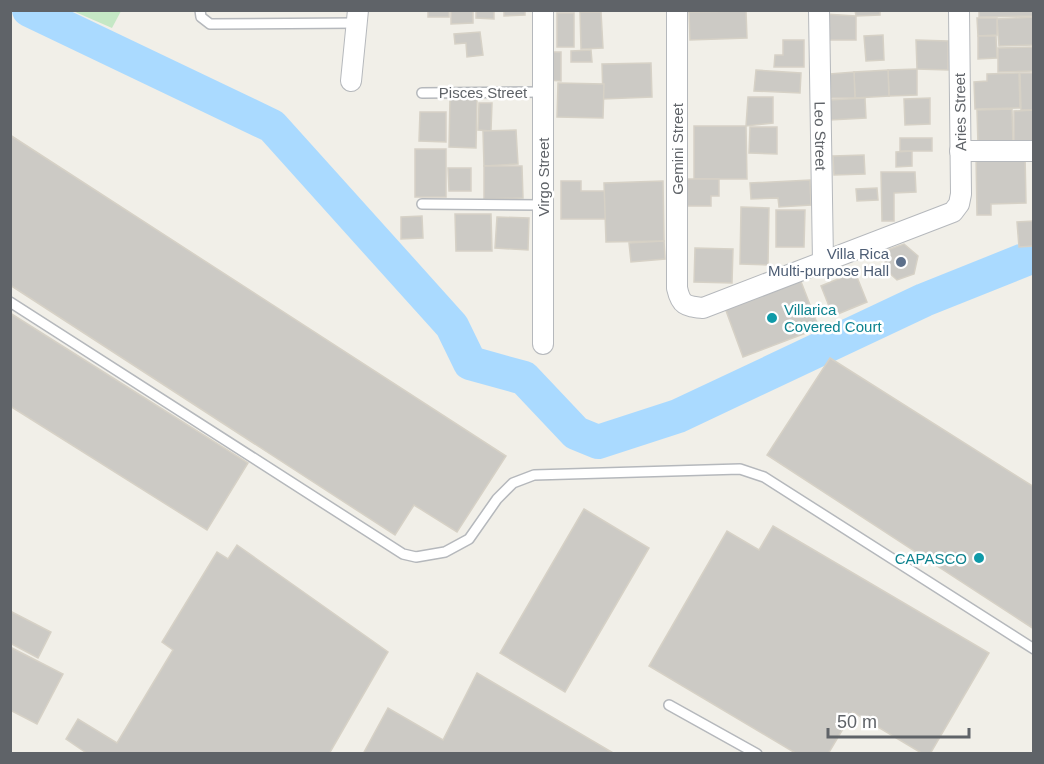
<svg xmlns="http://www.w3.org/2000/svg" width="1044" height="764" font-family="Arial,sans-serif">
  <rect width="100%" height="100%" fill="#f1efe8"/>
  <path fill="#c5e8c5" d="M73,11H121L112,28Z"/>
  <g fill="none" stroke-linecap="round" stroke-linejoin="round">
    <path stroke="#aadaff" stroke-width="34" d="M29,10L272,126L452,326L470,363L524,378L576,433L598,442L678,416L924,300L1034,256"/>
  </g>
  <g fill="#cccac5" stroke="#d6d1c6" stroke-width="1.5">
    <rect x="428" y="10" width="21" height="7"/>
    <path d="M451,10H473V23L451,24Z"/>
    <path d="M476,10H494V19L476,18Z"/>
    <path d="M504,10H525V15L504,16Z"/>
    <path d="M855,10H880V15L856,16Z"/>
    <path d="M979,10H1034V16L979,17Z"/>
    <path d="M746,11L747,38L690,40L689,12Z"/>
    <path d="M580,12H601L603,48L581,49Z"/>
    <rect x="557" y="13" width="17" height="34"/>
    <path d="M825,14L856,16V40H829Z"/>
    <path d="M1034,17V45L999,46L997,19Z"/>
    <path d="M977,18H997V35L978,36Z"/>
    <path d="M480,32L483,55L467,57L466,43L455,44L454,34Z"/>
    <path d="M883,35L884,60L866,61L864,36Z"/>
    <path d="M978,36H996L997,58L978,59Z"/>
    <path d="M783,40H804V67H774L775,55H783Z"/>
    <path d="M916,40L948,41V70L917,69Z"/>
    <path d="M1034,47V71L998,72V48Z"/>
    <path d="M591,50L592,62H571V51Z"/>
    <path d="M547,52H561V81L547,80Z"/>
    <path d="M651,63L652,97L603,99L602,64Z"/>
    <path d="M917,69V95L889,96L888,70Z"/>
    <path d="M756,70L801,73L800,93L754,91Z"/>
    <path d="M888,70L889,96L855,98L854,72Z"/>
    <path d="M854,72L855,98H831L830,74Z"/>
    <path d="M1019,73L1020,108L975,109L974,82L987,81V74Z"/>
    <path d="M1020,73H1034V110H1021Z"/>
    <path d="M558,83L604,84L603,118L557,117Z"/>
    <path d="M748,97H773V123L746,126Z"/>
    <path d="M450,98L477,99L476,148L449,147Z"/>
    <path d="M865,98L866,118L830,120L829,100Z"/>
    <path d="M930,98V124L905,125L904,99Z"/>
    <path d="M479,103H492L491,131L478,130Z"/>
    <path d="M1012,109L1013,145H978L977,110Z"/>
    <path d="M1034,110V141L1014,142V111Z"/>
    <path d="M420,112H446V142L419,141Z"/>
    <path d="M694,126H746L747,179H694Z"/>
    <path d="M750,127H777V154L749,153Z"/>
    <path d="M516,130L518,164L484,166L483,131Z"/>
    <path d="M10,135L506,456L457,532L414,505L395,535L10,285Z"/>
    <rect x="900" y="138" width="32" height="13"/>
    <rect x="415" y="149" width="31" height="48"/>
    <path d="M912,151V166L896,167V152Z"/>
    <path d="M1025,154L1026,203L991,204V215H977L976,155Z"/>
    <path d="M864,155L865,174L834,175L833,156Z"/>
    <path d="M484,166H522L523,198L484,199Z"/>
    <path d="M448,168H471V191H449Z"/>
    <path d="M881,172H915L916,192L894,193V221H882Z"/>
    <path d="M683,179H719V196H711V206H683Z"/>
    <path d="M810,180L811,205L779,207L778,198L751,199L750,183Z"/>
    <path d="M561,181H581V191H606V219H561Z"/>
    <path d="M663,181L664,241L606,242L604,183Z"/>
    <path d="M877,188L878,200L857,201L856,189Z"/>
    <path d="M741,207L769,208L768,265L740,264Z"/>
    <path d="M776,210H805L804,247H776Z"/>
    <path d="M455,214H491L492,251H456Z"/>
    <path d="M422,216L423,238L401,239V217Z"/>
    <path d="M497,217L529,218L528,250L495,248Z"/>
    <path d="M1034,221V246L1019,247L1017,222Z"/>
    <path d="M664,241L665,259L631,262L629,243Z"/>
    <path d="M904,244L918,256L914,274L897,280L884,268L887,250Z"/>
    <path d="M695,248L733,249L732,283L694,282Z"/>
    <path d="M855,272L867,302L833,316L821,286Z"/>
    <path d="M800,279L819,328L743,357L725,308Z"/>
    <path d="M10,313L248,463L207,530L10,406Z"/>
    <path d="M830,358L1034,487V629L767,455Z"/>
    <path d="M584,509L649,548L565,692L500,653Z"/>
    <path d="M773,526L989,653L930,754H923L853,712L828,754H797L649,666L727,531L759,550Z"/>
    <path d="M237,545L388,652L329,754H88L66,739L78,719L117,743L173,650L162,642L217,552L228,559Z"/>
    <path d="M10,611L51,632L38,658L10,643Z"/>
    <path d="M10,647L63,674L37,724L10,710Z"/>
    <path d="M477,673L615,754H363L388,708L443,740Z"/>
  </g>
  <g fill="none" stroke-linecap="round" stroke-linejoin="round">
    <g stroke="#b5b8bc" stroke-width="12">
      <g id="lane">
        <path d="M200,10L201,17L210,24L357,23"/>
        <path d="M422,93L543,92"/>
        <path d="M422,204L543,205"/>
        <path d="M10,302L403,554L416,557L445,552L469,539L497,499L513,483L534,475L740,469L764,477L1034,649"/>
        <path d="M669,705L757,754"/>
      </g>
    </g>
    <g stroke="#b5b8bc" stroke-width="22">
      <g id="street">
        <path d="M677,10V288C681,306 686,306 703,308L953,212L959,204L961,194L959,10"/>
        <path id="s1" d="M819,10L823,262"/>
        <path d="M351,81L358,10"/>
        <path d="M960,151H1034"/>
        <path d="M543,344V10"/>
      </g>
    </g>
    <use href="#lane" stroke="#fff" stroke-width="9"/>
    <use href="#street" stroke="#fff" stroke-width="20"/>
  </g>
  <circle fill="#5c6f8a" stroke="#fff" stroke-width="2" cx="901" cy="262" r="6"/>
  <g fill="#0f9aa8" stroke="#fff" stroke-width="2">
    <circle cx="772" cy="318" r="6"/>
    <circle cx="979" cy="558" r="6"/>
  </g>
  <g text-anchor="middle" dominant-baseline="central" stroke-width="5" stroke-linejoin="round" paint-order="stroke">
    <g font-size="15" fill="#5f6368" stroke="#fff">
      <text x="483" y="92">Pisces Street</text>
      <text transform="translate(960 112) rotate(-91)">Aries Street</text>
      <text stroke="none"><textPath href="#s1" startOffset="126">Leo Street</textPath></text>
      <text transform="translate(677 149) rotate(-90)">Gemini Street</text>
      <text transform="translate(543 177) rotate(-90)">Virgo Street</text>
    </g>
    <g font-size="15" fill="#4e5e75" stroke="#fff" text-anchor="end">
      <text x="889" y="253">Villa Rica<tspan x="889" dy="17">Multi-purpose Hall</tspan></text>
    </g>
    <g font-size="15" fill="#0d838f" stroke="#fff" text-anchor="start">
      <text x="784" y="309">Villarica<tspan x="784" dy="17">Covered Court</tspan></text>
      <text x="967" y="558" text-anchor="end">CAPASCO</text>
    </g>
  </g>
  <rect width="1044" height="764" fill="none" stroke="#5f6368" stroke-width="24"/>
  <path d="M828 728v9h141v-9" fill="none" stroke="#5f6368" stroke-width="3"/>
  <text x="837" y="728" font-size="18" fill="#5f6368" stroke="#ffffff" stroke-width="4.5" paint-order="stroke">50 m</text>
</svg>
